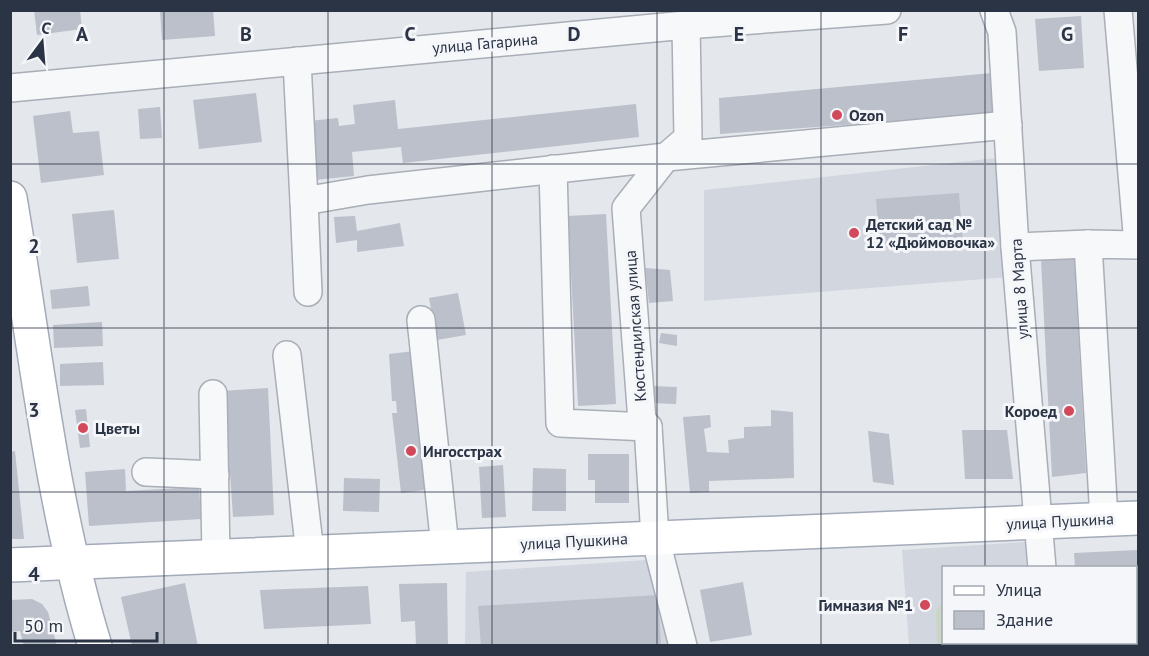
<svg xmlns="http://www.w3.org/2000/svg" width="1149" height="656" font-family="'PT Sans',sans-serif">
  <rect width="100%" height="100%" fill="#e4e7ec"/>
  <g fill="#d2d6de">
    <path d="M997,158L1009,277L704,301V190Z"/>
    <path d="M1025,542L1027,567L944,568V642H1033V645H909L902,550Z"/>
    <path d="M661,559L679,645L465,646L466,572Z"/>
  </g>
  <path fill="#c9d6c5" d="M943,601L944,642H1010L1011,645H937L936,611Z"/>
  <g fill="#bbc0ca">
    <path d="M34,10H80L82,29L37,35Z"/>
    <path d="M160,10H213L215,36L162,40Z"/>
    <path d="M1081,16L1084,68L1039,71L1035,19Z"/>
    <path d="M992,73L996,114L720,134L719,98Z"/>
    <path d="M256,93L262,142L199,149L193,100Z"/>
    <path d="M395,100L398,129L636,104L639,137L403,163L401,147L352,152L354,176L315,180L309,121L338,118L339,126L355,124L353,105Z"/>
    <path d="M160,107L162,138L140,139L138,109Z"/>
    <path d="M70,111L73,133L99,131L104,175L41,183L33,116Z"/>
    <path d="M959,193L963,244L880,248L876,199Z"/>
    <path d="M114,210L119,259L77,263L72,214Z"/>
    <path d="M606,214L616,404L578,406L568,216Z"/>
    <path d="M355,216L357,231L400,223L404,246L357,252V240L336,243L334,217Z"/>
    <path d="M1074,257L1086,473L1052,477L1041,260Z"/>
    <path d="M645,268L670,270L673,301L649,303Z"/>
    <path d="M88,286L90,306L52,309L50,290Z"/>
    <path d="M458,293L466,335L437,340L429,298Z"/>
    <path d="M102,322L103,346L54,348L53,325Z"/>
    <path d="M661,333L677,335V346L659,343Z"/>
    <path d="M414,351L432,489L401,493L392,413H397L396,401H392L389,354Z"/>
    <path d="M103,362L104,385L60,386V364Z"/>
    <path d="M652,386L677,387L676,404L652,403Z"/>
    <path d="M268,388L274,515L233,517L230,473L225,474L221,391Z"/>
    <path d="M86,409L90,447L80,448L75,410Z"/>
    <path d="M771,410L793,412L794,478L709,481V492L690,493L683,417L710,415L711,427L704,429L707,452L729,453L728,440L744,438V427L771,426Z"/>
    <path d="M962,430H1007L1013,479H965Z"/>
    <path d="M868,431L889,434L894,485L873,482Z"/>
    <path d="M15,451L24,539H10V452Z"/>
    <path d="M588,454H629V503H595V480H588Z"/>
    <path d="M503,465L506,517L482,518L479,467Z"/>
    <path d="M533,468L566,469V511H532Z"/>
    <path d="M125,469L126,491L199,487L201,519L89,526L85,472Z"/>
    <path d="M344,478L380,479L379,512L343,511Z"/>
    <path d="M1138,550V590H1136V568H1075L1074,553Z"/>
    <path d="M743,582L752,635L710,642L700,590Z"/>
    <path d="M185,583L198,646H132L121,597Z"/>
    <path d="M447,583L448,646H416L415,621L401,622L399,584Z"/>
    <path d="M368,586L371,624L264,629L260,590Z"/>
    <path d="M658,595L661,646H481L478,606Z"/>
    <path d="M32,599L42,604L48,612L57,646H24L20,631L10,632V600Z"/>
    <rect x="1082" y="642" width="48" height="4"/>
  </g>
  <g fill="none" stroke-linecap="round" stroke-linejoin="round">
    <g stroke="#a9aeb7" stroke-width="30">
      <g id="minor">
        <path d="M994,10L1002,32L1015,247L1042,568"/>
        <path d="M1118,10L1138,244"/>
        <path d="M297,61L304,201L368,190L666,157L1008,125"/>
        <path d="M10,88L686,25L887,10"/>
        <path d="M553,169L560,423L648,427"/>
        <path d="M304,201L308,292"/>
        <path d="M1015,247L1088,244"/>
        <path d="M421,320L445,547"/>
        <path d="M287,355L310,553"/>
        <path d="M213,394L216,557"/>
        <path d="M146,472L215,475"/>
        <path d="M1104,519L1088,244L1138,245"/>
        <path d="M1049,642V646"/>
        <path d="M683,646L655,537L648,427L642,421L626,208L666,157L688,138L686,25"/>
      </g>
    </g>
    <g stroke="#a3abb8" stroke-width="36">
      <g id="major">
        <path d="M10,198C35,345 51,503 95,646"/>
        <path d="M10,565L1138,518"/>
      </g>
    </g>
    <use href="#minor" stroke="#f7f8fa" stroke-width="27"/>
    <use href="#major" stroke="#fff" stroke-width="33"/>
  </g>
  <path fill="none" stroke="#2b3445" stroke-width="1.5" stroke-opacity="0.55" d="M164,10V646M328,10V646M492,10V646M657,10V646M821,10V646M985,10V568M10,164H1138M10,328H1138M10,492H1138M985,642V646"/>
  <g fill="#d1495b" stroke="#f4f6f9" stroke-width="2">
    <circle cx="837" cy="115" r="6"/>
    <circle cx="854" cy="233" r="6"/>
    <circle cx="1069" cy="411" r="6"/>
    <circle cx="83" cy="428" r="6"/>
    <circle cx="411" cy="451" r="6"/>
    <circle cx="925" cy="605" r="6"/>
  </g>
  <g text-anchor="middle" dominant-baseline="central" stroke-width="6" stroke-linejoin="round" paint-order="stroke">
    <g font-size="16" fill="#2b3445" stroke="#f4f6f9">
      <text transform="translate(485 43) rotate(-5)">улица Гагарина</text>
      <text transform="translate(1019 289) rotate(-94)">улица 8 Марта</text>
      <text transform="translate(635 326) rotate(-94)">Кюстендилская улица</text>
      <text transform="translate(1060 521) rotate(-3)">улица Пушкина</text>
      <text transform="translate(574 541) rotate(-3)">улица Пушкина</text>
    </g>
    <g font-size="16" font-weight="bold" fill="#2b3445" stroke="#f4f6f9" text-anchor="start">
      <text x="849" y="115">Ozon</text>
      <text x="866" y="224">Детский сад №<tspan x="866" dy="18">12 «Дюймовочка»</tspan></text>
      <text x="1057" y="411" text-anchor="end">Короед</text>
      <text x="95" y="428">Цветы</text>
      <text x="423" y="451">Ингосстрах</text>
      <text x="913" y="605" text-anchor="end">Гимназия №1</text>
    </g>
  </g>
  <g font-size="20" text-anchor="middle" font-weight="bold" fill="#2b3445" stroke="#f4f6f9" stroke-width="6" stroke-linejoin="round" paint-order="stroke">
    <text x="82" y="41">A</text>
    <text x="246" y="41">B</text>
    <text x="410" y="41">C</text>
    <text x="574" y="41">D</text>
    <text x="739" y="41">E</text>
    <text x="903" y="41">F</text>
    <text x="1067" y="41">G</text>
    <text x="34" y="253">2</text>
    <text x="34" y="417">3</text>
    <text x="34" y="581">4</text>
  </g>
  <rect width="1149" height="656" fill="none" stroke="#2b3445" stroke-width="24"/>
  <rect x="942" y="566" width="195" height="78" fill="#f4f6f9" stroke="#a4a8b1" stroke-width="1.5"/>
  <rect x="954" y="586" width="30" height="9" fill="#ffffff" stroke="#a4a8b1" stroke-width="1.5"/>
  <text x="996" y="596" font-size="18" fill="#2b3445">Улица</text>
  <rect x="954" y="611" width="30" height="18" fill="#bbc0ca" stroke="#a4a8b1" stroke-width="1.5"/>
  <text x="996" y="626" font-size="18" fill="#2b3445">Здание</text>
  <g transform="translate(42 42) rotate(16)" stroke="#f4f6f9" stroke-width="4.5" paint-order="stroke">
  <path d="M0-4.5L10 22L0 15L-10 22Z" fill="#2b3445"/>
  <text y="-9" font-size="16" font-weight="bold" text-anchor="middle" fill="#2b3445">С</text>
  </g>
  <path d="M15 632v9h142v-9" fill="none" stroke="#2b3445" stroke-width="3"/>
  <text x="24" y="632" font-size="18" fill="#2b3445" stroke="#f4f6f9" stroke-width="4.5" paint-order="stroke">50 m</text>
</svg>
